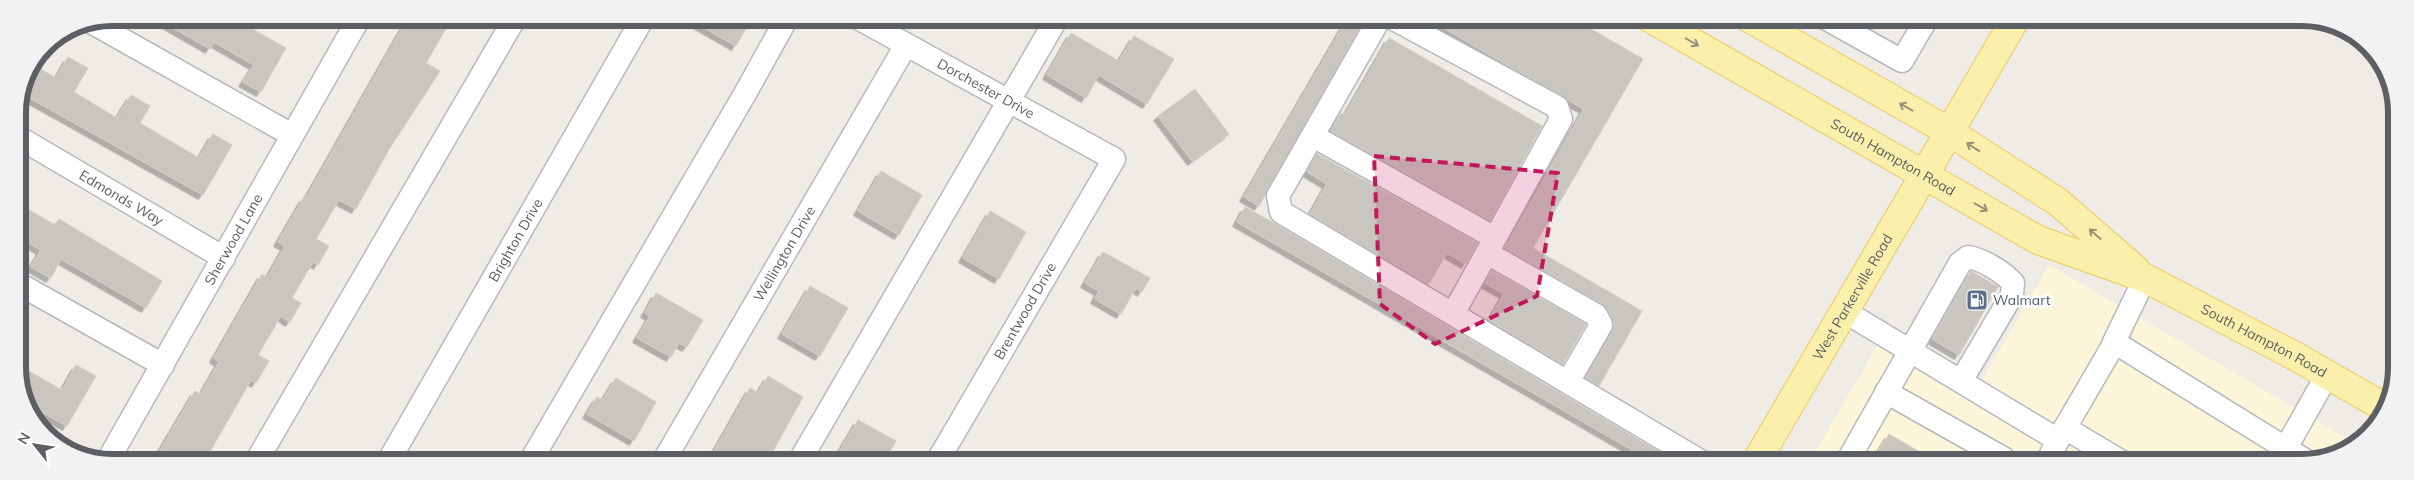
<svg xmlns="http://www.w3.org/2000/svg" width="2414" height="480" font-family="Mulish,sans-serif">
  <defs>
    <filter id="shadow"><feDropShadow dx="-4.5" dy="4.5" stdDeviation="0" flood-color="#0004"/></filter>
  </defs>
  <rect width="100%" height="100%" fill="#eeece4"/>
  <path fill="#fcf5da" d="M2049,265L2355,443L2308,462H1809L1889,326L1982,380Z"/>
  <g fill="#c9c6c0" stroke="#d2cdc2" filter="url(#shadow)">
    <path d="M156,18H233L286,48L261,92L243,82L254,65L214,42L210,49Z"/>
    <path d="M408,18H452L426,63L440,71L388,151L356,209L339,200L316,239L329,246L318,265L313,262L292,298L301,303L290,322L281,316L258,355L269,361L256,383L251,380L204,462H153L195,391L201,394L219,362L214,358L262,274L267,278L285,246L278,242L304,197L306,198Z"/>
    <path d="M687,18H752L736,46Z"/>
    <path d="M1348,18H1365L1259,206L1244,197Z"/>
    <path d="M1426,18H1572L1643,59L1533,248L1642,311L1599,386L1586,378L1613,331L1614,325L1608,309L1602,304L1505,248L1584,109Z"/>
    <path d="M1071,33L1119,61L1134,36L1174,59L1147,104L1099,75L1086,98L1047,75Z"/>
    <path d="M1389,38L1542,126L1490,220L1331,131L1341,113L1345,115Z"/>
    <path d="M68,57L88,68L74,92L117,118L131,95L150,106L140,123L199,158L213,134L232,145L203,195L21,93L25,75L32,64L56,78Z"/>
    <path d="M1195,89L1229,134L1192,161L1158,116Z"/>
    <path d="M1317,154L1477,243L1466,264L1447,253L1429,284L1310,214L1327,184L1307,172Z"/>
    <path d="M881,171L922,195L899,235L858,211Z"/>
    <path d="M19,204L55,225L59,219L162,281L146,308L61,259L51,278L31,267L41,250L19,237Z"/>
    <path d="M1245,207L1274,223L1676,462H1653L1237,222Z"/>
    <path d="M990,211L1026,232L999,279L963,258Z"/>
    <path d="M1103,252L1150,278L1142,292L1136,288L1121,314L1095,299L1099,291L1085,283Z"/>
    <path d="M1492,271L1586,324L1563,364L1489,320L1504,294L1485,283Z"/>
    <path d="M1971,271L1998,287L1959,355L1932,339Z"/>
    <path d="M810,286L848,308L820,356L782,334Z"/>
    <path d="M656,293L703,320L687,347L679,343L671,357L637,338L650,316L645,313Z"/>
    <path d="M76,365L96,376L67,426L28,404L21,392L20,366L62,390Z"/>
    <path d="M768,376L803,397L767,462H708L750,388L758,393Z"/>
    <path d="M616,378L656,402L634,441L587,414L597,397L603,400Z"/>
    <path d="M858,420L896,441L884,462H833Z"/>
    <path d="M1889,434L1937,462H1872Z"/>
  </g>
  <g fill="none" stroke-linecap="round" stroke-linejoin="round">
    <g stroke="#b6b9bd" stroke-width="25">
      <g id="minor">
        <path id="s1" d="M858,18L1114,159L937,462"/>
        <path d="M1380,18L1278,196L1281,212L1702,462"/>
        <path d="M1392,18L1557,107L1561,119L1453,314"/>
        <path d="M1825,18L1902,61L1927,18"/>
        <path d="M91,22L292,135"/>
        <path d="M1313,136L1495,238"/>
        <path id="s2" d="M18,137L224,258"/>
        <path d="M1487,253L1596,315L1601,325L1568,382"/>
        <path d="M2145,278L2114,342L2308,462"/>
        <path d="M19,284L163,365"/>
        <path d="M1844,311L2058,440L2047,462"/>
        <path d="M1886,392L2003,458"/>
        <path d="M2065,428L2122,462"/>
        <path d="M2058,440L2115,342"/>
        <path id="s3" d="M107,462L359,18"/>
        <path d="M256,462L515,18"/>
        <path id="s4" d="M388,462L643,18"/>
        <path d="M530,462L746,92L787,18"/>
        <path id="s5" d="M663,462L906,45"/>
        <path d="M799,462L1057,18"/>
        <path d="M1847,462L1960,263L1968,257C1982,259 2003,272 2013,283L2012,295L1961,381"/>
        <path d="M2278,462L2327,375"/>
      </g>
    </g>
    <g stroke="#eac760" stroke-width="30">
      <g id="major">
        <path id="s6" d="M1650,18L2038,240L2145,278L2295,356L2382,406"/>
        <path d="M1749,18L1948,131L2058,202L2135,269"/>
        <path id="s7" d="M1756,462L2016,18"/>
      </g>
    </g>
    <use href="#minor" stroke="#fff" stroke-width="22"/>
    <use href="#major" stroke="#fbf0ab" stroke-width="28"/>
  </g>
  <defs><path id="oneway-shaft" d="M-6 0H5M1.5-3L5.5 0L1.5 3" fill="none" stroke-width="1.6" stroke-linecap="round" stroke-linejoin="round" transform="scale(1.25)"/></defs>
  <g stroke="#94927c">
    <use href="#oneway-shaft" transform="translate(1692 42) rotate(30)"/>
    <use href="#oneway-shaft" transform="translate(1906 107) rotate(-151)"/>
    <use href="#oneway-shaft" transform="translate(1973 147) rotate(-147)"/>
    <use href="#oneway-shaft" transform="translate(1981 207) rotate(30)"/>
    <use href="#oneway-shaft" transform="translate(2095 234) rotate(-139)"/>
  </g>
  <path fill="#c2185b" fill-opacity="0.2" stroke="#c2185b" stroke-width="4" stroke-dasharray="10 6" stroke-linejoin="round" d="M1374,156L1558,173L1537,296L1435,344L1380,304Z"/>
  <defs>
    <g id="fuel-square" transform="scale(1.125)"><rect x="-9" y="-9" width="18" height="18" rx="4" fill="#5c6f8a" stroke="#fff"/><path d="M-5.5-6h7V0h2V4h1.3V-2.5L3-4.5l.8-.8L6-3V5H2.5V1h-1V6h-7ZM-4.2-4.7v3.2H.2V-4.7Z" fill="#fff"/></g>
  </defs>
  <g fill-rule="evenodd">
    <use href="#fuel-square" x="1977" y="300"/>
  </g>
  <g text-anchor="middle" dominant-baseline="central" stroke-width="5" stroke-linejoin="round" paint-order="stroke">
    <g font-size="14" fill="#5c5f63" stroke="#fff">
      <text stroke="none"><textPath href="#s1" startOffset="146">Dorchester Drive</textPath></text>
      <text stroke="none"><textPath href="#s6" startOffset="280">South Hampton Road</textPath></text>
      <text stroke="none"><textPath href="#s2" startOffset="120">Edmonds Way</textPath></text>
      <text stroke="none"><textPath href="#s4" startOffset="256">Brighton Drive</textPath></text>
      <text stroke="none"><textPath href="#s3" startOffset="256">Sherwood Lane</textPath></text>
      <text stroke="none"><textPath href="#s5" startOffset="241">Wellington Drive</textPath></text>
      <text stroke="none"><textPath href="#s7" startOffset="191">West Parkerville Road</textPath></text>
      <text transform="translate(1025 311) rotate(-60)">Brentwood Drive</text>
      <text stroke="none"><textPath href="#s6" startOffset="695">South Hampton Road</textPath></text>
    </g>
    <g font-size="14" fill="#4e5e75" stroke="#fff" text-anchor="start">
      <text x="1993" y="300">Walmart</text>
    </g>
  </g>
  <path d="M0 0H2414V480H0ZM112 26H2302A86 86 0 0 1 2388 112V368A86 86 0 0 1 2302 454H112A86 86 0 0 1 26 368V112A86 86 0 0 1 112 26Z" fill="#f2f2f3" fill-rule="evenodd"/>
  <path fill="none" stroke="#5c5f63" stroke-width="6" d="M112 26H2302A86 86 0 0 1 2388 112V368A86 86 0 0 1 2302 454H112A86 86 0 0 1 26 368V112A86 86 0 0 1 112 26Z"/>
  <g transform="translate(35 445) rotate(300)" stroke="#ffffff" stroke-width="4" paint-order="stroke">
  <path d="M0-4L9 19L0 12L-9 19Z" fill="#5c5f63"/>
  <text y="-8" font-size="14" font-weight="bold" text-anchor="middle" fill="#5c5f63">N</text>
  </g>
</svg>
